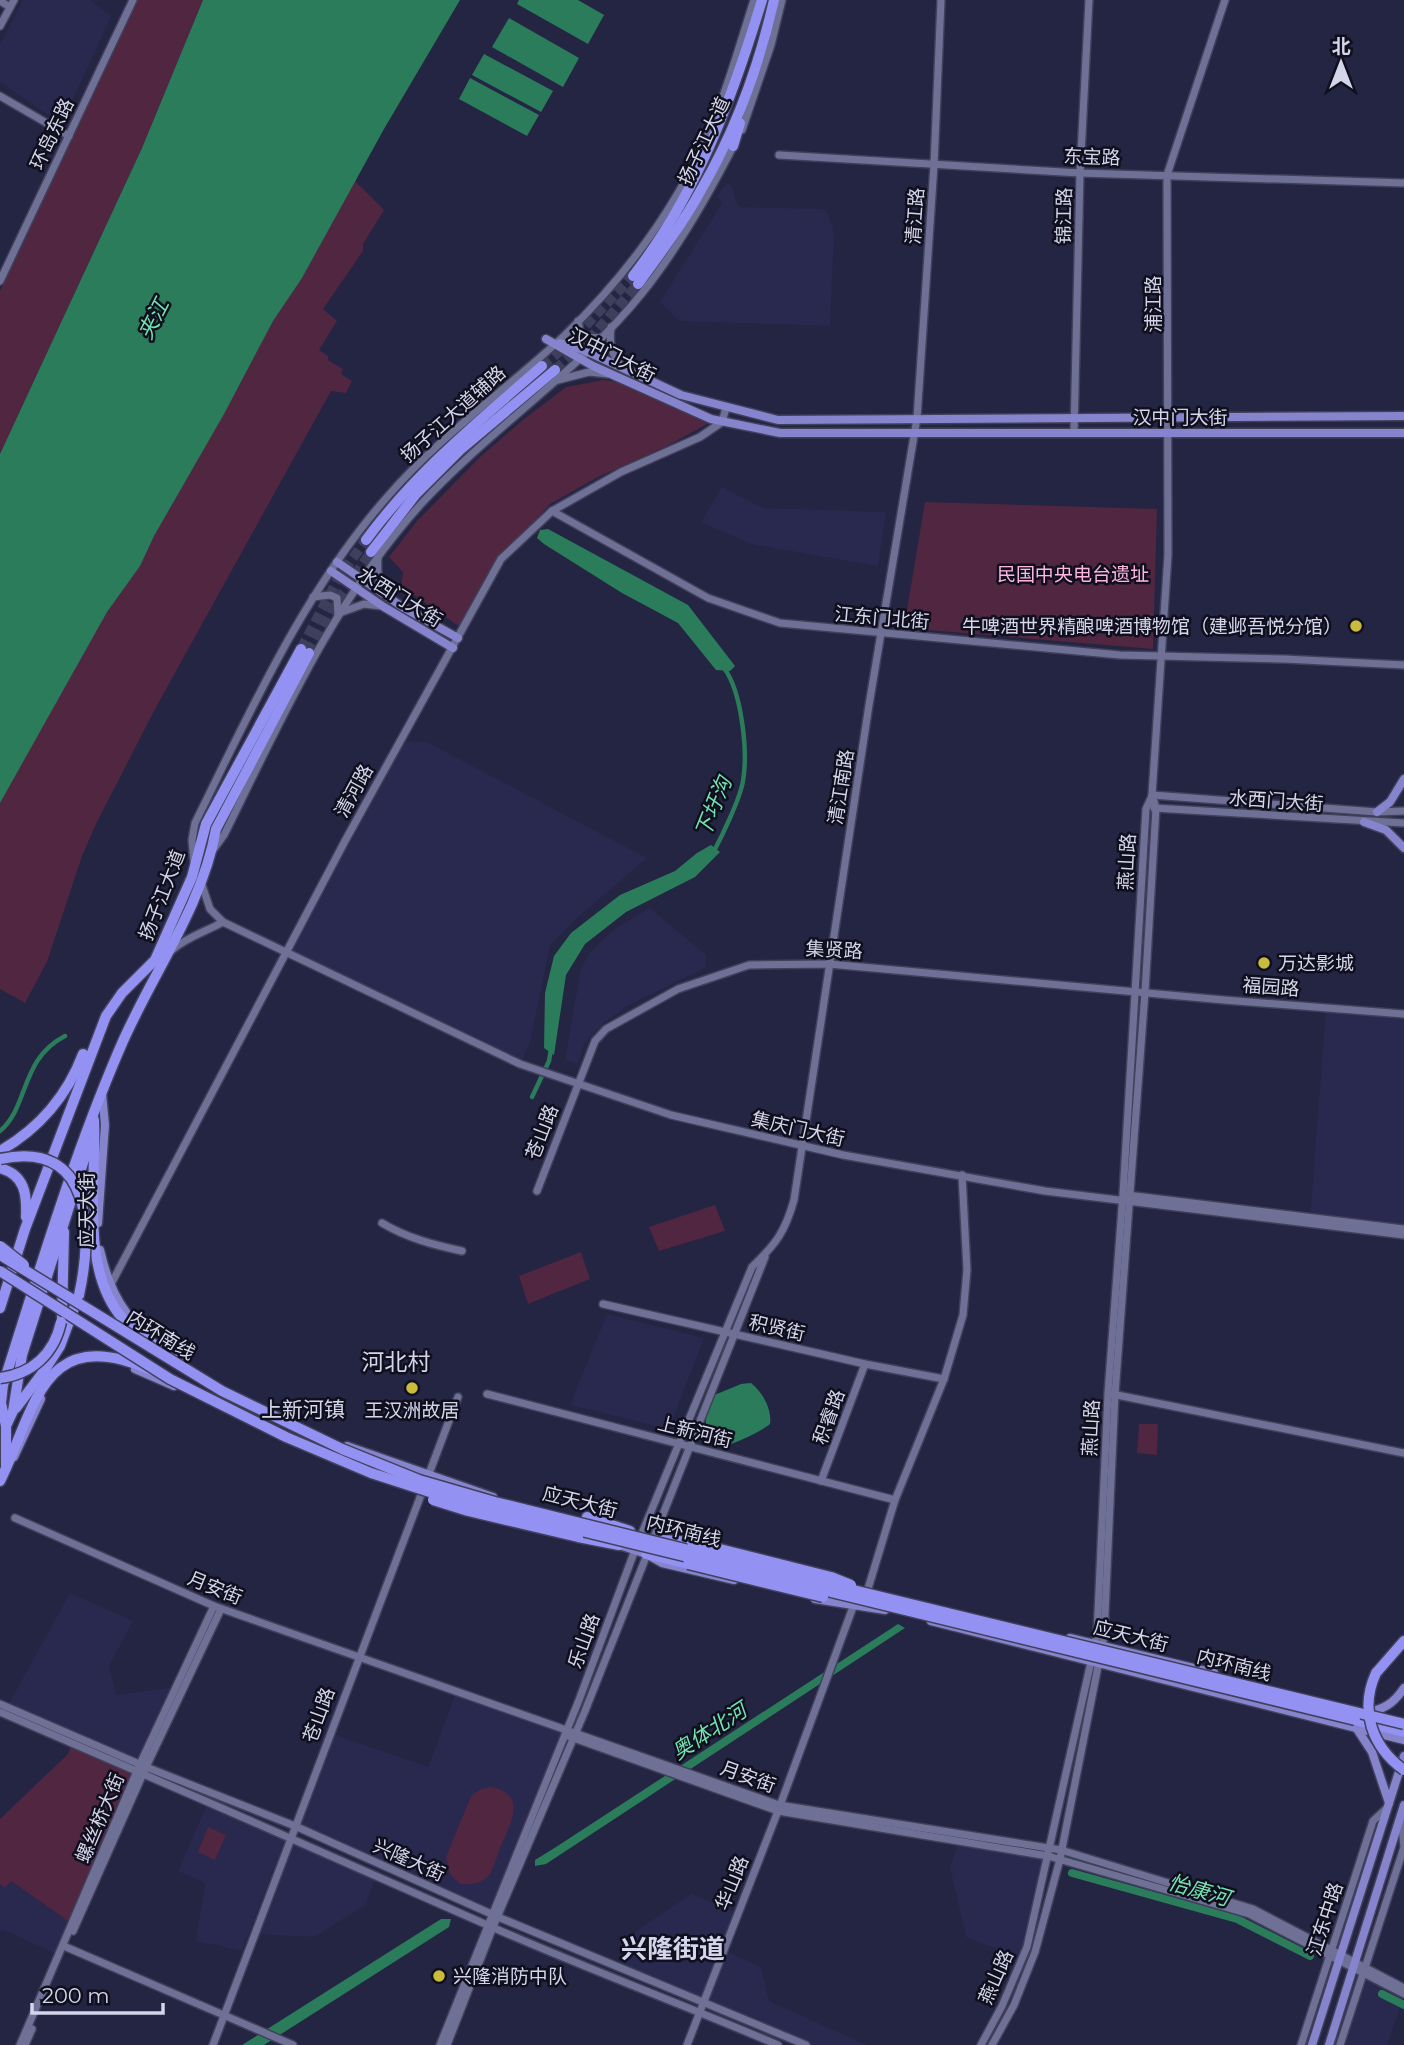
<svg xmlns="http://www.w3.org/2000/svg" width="1404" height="2045" font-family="Montserrat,'Noto Sans SC',sans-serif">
  <rect width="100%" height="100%" fill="#242443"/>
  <g fill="#29284e">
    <path d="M23,0H90L111,17L61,124L0,82V45Z"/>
    <path d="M726,183L732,186L736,202L740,207L823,209L828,213L834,234L830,326L679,321L660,302L722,203L717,195Z"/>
    <path d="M722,487L763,508L886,512L878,566L751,544L701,522Z"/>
    <path d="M399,742H427L647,858L575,920L550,946L530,1043L520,1064L287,952Z"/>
    <path d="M650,908L706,955L705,968L627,1006L601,1025L584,1044L578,1064L565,1060L581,968L589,954L604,938L621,925Z"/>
    <path d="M1326,1007L1404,1013V1229L1310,1217Z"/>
    <path d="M607,1314L704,1338L669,1429L570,1405Z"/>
    <path d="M70,1593L133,1621L109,1666L116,1695L176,1687L182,1690L146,1767L7,1707Z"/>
    <path d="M457,1690L567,1730L491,1915L295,1826L330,1733L428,1767Z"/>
    <path d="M208,1802L287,1835L242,1951L196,1941L205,1883L178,1871Z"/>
    <path d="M291,1836L377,1875L365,1905L315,1937L254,1934Z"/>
    <path d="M958,1842L1048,1856L1022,1959L966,1937L950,1868Z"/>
    <path d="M11,1881L75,1926L62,1957L2,1929L0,1932V1884L5,1888Z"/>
    <path d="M691,1894L737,1913L723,1950L761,1967L769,2001L867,2045H806L619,1966L635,1932Z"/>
    <path d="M1351,1968L1404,1996L1387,2045H1329Z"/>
  </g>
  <g fill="#502641">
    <path d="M138,0H203L142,148L0,454V291Z"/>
    <path d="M353,179L384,210L363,244V251L323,309L337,321L319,350L328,356V360L343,369L341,374L352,381L346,393L331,391L154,711L96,824L82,856L47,962L25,1003L0,989V781Z"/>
    <path d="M604,380L618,382L709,423L667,446L598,477L550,504L501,559L463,629L401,586L403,572L389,557L417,521L480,457L524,419L566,387Z"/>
    <path d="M925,502L1157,509L1153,649L904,628Z"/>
    <path d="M715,1205L725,1231L659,1251L649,1227Z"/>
    <path d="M581,1252L590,1279L528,1304L519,1276Z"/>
    <path d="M1139,1424H1158L1157,1455L1137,1453Z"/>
    <path d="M72,1743L137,1772L71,1923L11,1881L5,1888L0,1884V1819L68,1754Z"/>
    <path d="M490,1787C529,1793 510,1825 500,1848C497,1856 494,1867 490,1874C482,1884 471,1885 460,1884L450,1874L446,1857L471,1796L481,1789Z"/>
    <path d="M208,1827L226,1835L215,1860L198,1852Z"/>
  </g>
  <g fill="#2a7c5b">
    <path d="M203,0H460L384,129L302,278L273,321L224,414L154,536L140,566L107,612L0,803V454L142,148Z"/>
    <path d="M519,0H578L604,15L588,44L517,4Z"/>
    <path d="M509,18L579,58L563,87L492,47Z"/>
    <path d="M484,54L553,91L541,112L472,75Z"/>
    <path d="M470,78L539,115L527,136L459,99Z"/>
    <path d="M548,529L688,605L735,666L730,671L716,670L678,623L622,593L544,544L537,538L540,530Z"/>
    <path d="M711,845L720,852L695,877L626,912L585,944L566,975L554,1055L544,1048L545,993L554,956L571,933L620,895L675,871L697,853Z"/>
    <path d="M751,1383C763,1393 772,1409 770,1424C762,1431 729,1447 720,1446C701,1428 704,1418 712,1396L741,1384Z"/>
    <path d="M898,1624L905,1628L546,1864L535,1866V1860L556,1847Z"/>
    <path d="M441,1919H451L449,1927L264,2045H242Z"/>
  </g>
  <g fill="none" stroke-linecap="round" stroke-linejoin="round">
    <g stroke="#2a7c5b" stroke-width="4.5">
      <path d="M713,853C722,836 740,799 743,781C748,752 742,692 724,668"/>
      <path d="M532,1097L549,1061L551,1049"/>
      <path d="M0,1131C29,1107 20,1059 65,1036"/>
    </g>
    <g stroke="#2a7c5b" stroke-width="8">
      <path d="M1072,1873L1237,1919L1310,1956"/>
      <path d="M1382,1994L1404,2005"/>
    </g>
    <g stroke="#3e3f5c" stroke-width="10" stroke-dasharray="10 5" stroke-linecap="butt">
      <path d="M542,366L566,346L633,276"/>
      <path d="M555,370L593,335L638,284"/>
      <path d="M301,649L339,577L366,540"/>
      <path d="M309,653L341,595L371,552"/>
    </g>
    <g stroke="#41405b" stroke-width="10">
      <g id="secondary">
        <path d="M0,1L10,7"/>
        <path d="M0,26L14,0"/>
        <path d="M0,96L69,136"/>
        <path d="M742,130L771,45L782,0"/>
        <path d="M779,155L1080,173L1404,183"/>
        <path d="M0,281L133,0"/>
        <path d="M578,321L580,332L585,337L599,338"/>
        <path d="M611,327C609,343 611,354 622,367"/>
        <path d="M558,380L589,372L608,374"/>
        <path d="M1074,433L1080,173L1089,0"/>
        <path d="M552,511L708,598L780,623L1120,655L1284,659L1404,665"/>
        <path d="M378,558C377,572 378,582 386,593"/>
        <path d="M313,597L330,595L337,598L338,616"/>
        <path d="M342,612L364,604L381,606"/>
        <path d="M1152,795L1377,812L1404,811"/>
        <path d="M1154,808L1404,823"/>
        <path d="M213,850L224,835C281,720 334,600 421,504C490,429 580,371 643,292C679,247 709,194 735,143"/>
        <path d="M194,862L192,840L195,823C251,710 304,591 388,496C440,436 506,390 564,336C627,275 681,202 714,120C730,81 741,40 754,0"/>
        <path d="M201,882L210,909L223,922L520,1064L671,1115L843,1155L1045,1191L1404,1235"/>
        <path d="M172,950C187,937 205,932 223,922"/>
        <path d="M537,1191L595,1041L606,1029L678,989L749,965L829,964L1224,1000L1404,1014"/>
        <path d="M1127,1195L1404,1229"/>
        <path d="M382,1223C407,1238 434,1245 462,1251"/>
        <path d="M110,1286L345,841L501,559L552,511L621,472L700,437L722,422L726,408"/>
        <path d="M603,1304L865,1364L944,1379"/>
        <path d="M487,1394L895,1500"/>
        <path d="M1112,1394L1404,1453"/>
        <path d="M821,1481L865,1364"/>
        <path d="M15,1518L214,1606L779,1805L1061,1850L1253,1909L1404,1988"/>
        <path d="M867,1592L895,1500L944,1379L963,1315L967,1270L962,1175"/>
        <path d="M0,1704L146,1767L295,1826L498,1917L806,2045"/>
        <path d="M0,1712C165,1783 330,1855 494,1928C588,1969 684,2005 778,2045"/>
        <path d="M565,1735L778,1811L1048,1856L1249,1914L1404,1994"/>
        <path d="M73,1931L146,1767L221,1609"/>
        <path d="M66,1947L293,2045"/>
        <path d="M20,2045L140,1764L214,1606"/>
        <path d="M25,2045L32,2029"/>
        <path d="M213,2045L458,1397"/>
        <path d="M440,2045L579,1700L635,1550L752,1267C776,1244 785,1232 794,1200L869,705L917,418L934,165L941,0"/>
        <path d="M447,2045L493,1927L585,1711L765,1257"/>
        <path d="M687,2045L778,1811L853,1607"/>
        <path d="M981,2045L1002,2006L1027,1947L1097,1635L1108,1393L1123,1194L1146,809L1152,796"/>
        <path d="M992,2045L1014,2005L1035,1952L1060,1859L1104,1636L1115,1394L1145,992L1156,808L1152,795L1168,555L1167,175L1225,0"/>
        <path d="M1301,2045L1373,1821L1387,1808"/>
        <path d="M1340,2045L1404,1847L1401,1818"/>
      </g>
    </g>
    <g stroke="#41405b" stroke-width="11">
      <g id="primary">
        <path d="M546,339L593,366L711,419L780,433H1404"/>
        <path d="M560,343L586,351L681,395L778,420L1404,416"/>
        <path d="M337,562L404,608L458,638"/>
        <path d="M331,571L384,607L453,648"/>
        <path d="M1377,812L1390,802L1404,779"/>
        <path d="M1364,822L1386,830L1404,848"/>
        <path d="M98,1223L105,1125L102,1093"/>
        <path d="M100,1250C107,1280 118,1308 142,1330"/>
        <path d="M159,1345L183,1362"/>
        <path d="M135,1369L174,1386"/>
        <path d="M347,1446L493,1497"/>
        <path d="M14,1457L41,1399"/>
        <path d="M613,1543L646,1554L662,1563L734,1580"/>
        <path d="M815,1599L885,1610"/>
        <path d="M931,1621L1404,1740"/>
        <path d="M1070,1638L1214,1673"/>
        <path d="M1364,1712C1383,1711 1394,1703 1404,1688"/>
        <path d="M1355,1726L1372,1752L1389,1803"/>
        <path d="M1312,2045L1404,1756"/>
        <path d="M1329,2045L1404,1805"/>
      </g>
    </g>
    <g stroke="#41405b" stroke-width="13">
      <g id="highway">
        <path d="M733,146L740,123"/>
        <path d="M633,276C697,194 732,99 762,0"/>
        <path d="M638,284C660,254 683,223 701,190C735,132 759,66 774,0"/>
        <path d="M366,540C416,472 479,421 542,366"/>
        <path d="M371,552L416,494L460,450L555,370"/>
        <path d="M94,1120C97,1180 79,1269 123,1319C134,1330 149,1340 161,1350"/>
        <path d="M0,1151C40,1128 67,1096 83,1054"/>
        <path d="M0,1168C25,1175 27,1194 26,1217"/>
        <path d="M0,1308L25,1229L106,1016L122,993L155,960L192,877L206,824L301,649"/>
        <path d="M62,1318L64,1232"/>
        <path d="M16,1408L44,1371L60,1346L79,1295"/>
        <path d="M6,1426L1,1403L3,1385C39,1272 73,1157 120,1048C151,975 202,908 216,829L309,653"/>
        <path d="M6,1468V1426L13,1411L22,1355L89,1144"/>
        <path d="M0,1481C37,1406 42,1323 151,1370"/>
        <path d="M587,1517L630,1531"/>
        <path d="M578,1537L619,1545"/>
        <path d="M662,1540L692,1542"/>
        <path d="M646,1554L688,1564"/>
        <path d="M1376,1673L1404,1641"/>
        <path d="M1355,1720L1404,1732"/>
      </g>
    </g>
    <use href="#secondary" stroke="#6f7095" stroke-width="7"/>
    <use href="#primary" stroke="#8584cd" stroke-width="8"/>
    <use href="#highway" stroke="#9392f3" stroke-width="10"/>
    <g stroke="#41405b" stroke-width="13" stroke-linecap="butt">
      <g id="highway-bridge">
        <path d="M0,1159C93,1139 93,1232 79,1295"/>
        <path d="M0,1246L24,1265"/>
        <path d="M0,1255L222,1391L342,1449L419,1480L495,1502L701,1553L1404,1724"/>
        <path d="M0,1271L170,1379L286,1437L371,1473L439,1495L496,1510L1355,1720"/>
        <path d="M0,1378C32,1374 54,1354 61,1322"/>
        <path d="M433,1500L468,1511L578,1537"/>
        <path d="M692,1542L831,1577L851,1585"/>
        <path d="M688,1564L823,1597"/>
        <path d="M1376,1673C1359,1710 1372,1747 1404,1770"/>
      </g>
    </g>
    <use href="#highway-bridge" stroke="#9392f3" stroke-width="10"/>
  </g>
  <g fill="#c9bb3b" stroke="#0f0f1d" stroke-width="2.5">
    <circle cx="1356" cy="626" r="7"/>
    <circle cx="1264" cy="963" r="7"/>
    <circle cx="412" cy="1388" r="7"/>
    <circle cx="439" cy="1976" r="7"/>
  </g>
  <g text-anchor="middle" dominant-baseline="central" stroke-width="5" stroke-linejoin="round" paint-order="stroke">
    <g font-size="19" fill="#d4d5ea" stroke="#0f0f1d">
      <text transform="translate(52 134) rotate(-65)">环岛东路</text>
      <text transform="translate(704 141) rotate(-65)">扬子江大道</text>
      <text transform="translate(1092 157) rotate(2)">东宝路</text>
      <text transform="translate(915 216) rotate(-86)">清江路</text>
      <text transform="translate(1064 216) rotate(-89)">锦江路</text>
      <text transform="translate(1153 304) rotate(-90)">浦江路</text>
      <text transform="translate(612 355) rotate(27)">汉中门大街</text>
      <text transform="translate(453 414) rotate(-42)">扬子江大道辅路</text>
      <text x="1180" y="417">汉中门大街</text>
      <text transform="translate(400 597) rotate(32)">水西门大街</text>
      <text transform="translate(882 618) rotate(5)">江东门北街</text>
      <text transform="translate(841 787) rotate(-81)">清江南路</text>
      <text transform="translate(354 791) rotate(-61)">清河路</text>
      <text transform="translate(1276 801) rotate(4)">水西门大街</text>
      <text transform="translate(1127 862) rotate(-87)">燕山路</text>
      <text transform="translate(162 895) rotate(-69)">扬子江大道</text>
      <text transform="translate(834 950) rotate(3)">集贤路</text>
      <text transform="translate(1271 987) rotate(4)">福园路</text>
      <text transform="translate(798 1129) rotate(13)">集庆门大街</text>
      <text transform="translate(542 1132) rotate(-69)">苍山路</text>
      <text transform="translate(86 1210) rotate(-90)">应天大街</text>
      <text transform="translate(777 1328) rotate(13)">积贤街</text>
      <text transform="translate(161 1335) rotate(32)">内环南线</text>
      <text transform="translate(829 1417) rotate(-70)">积睿路</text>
      <text transform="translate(1091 1428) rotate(-87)">燕山路</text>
      <text transform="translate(695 1432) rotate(14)">上新河街</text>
      <text transform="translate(580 1502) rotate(14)">应天大街</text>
      <text transform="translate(684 1531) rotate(14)">内环南线</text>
      <text transform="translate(215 1588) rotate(22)">月安街</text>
      <text transform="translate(1131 1636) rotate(14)">应天大街</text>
      <text transform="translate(584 1641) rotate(-70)">乐山路</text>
      <text transform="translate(1234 1665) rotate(14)">内环南线</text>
      <text transform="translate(319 1715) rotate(-70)">苍山路</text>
      <text transform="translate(748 1777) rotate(20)">月安街</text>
      <text transform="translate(100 1818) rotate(-67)">螺丝桥大街</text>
      <text transform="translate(409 1860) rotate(24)">兴隆大街</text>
      <text transform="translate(732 1883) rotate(-68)">华山路</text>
      <text transform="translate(1325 1919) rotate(-72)">江东中路</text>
      <text transform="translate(996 1977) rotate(-66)">燕山路</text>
    </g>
    <g font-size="19" fill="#feb5e0" stroke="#0f0f1d">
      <text x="1073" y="574">民国中央电台遗址</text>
    </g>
    <g font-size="19" fill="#d4d5ea" stroke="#0f0f1d" text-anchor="start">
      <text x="1342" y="626" text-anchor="end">牛啤酒世界精酿啤酒博物馆（建邺吾悦分馆）</text>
      <text x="1278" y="963">万达影城</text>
      <text x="412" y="1410" text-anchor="middle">王汉洲故居</text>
      <text x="453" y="1976">兴隆消防中队</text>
    </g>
    <g font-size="21" font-style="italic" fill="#74e4b2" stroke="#0f0f1d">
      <text transform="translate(153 319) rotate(-63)">夹江</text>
      <text transform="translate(713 807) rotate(-68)">下圩沟</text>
      <text transform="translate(709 1731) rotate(-33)">奥体北河</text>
      <text transform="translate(1199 1890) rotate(16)">怡康河</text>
    </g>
    <g font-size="21" fill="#d4d5ea" stroke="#0f0f1d">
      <text x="303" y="1409">上新河镇</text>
    </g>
    <g font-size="23" fill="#d4d5ea" stroke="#0f0f1d">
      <text x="396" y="1362">河北村</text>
    </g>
    <g font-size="26" font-weight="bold" fill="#d4d5ea" stroke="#0f0f1d">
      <text x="673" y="1949">兴隆街道</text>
    </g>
  </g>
  <g transform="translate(1341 63)" stroke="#0f0f1d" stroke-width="5" paint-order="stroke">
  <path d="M0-5L12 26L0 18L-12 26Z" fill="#d4d5ea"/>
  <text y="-10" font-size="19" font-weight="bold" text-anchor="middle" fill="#d4d5ea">北</text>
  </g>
  <path d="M32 2003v10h131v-10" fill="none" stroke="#d4d5ea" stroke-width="3.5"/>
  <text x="42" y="2003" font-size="21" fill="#d4d5ea" stroke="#0f0f1d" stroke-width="5" paint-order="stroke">200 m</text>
</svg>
